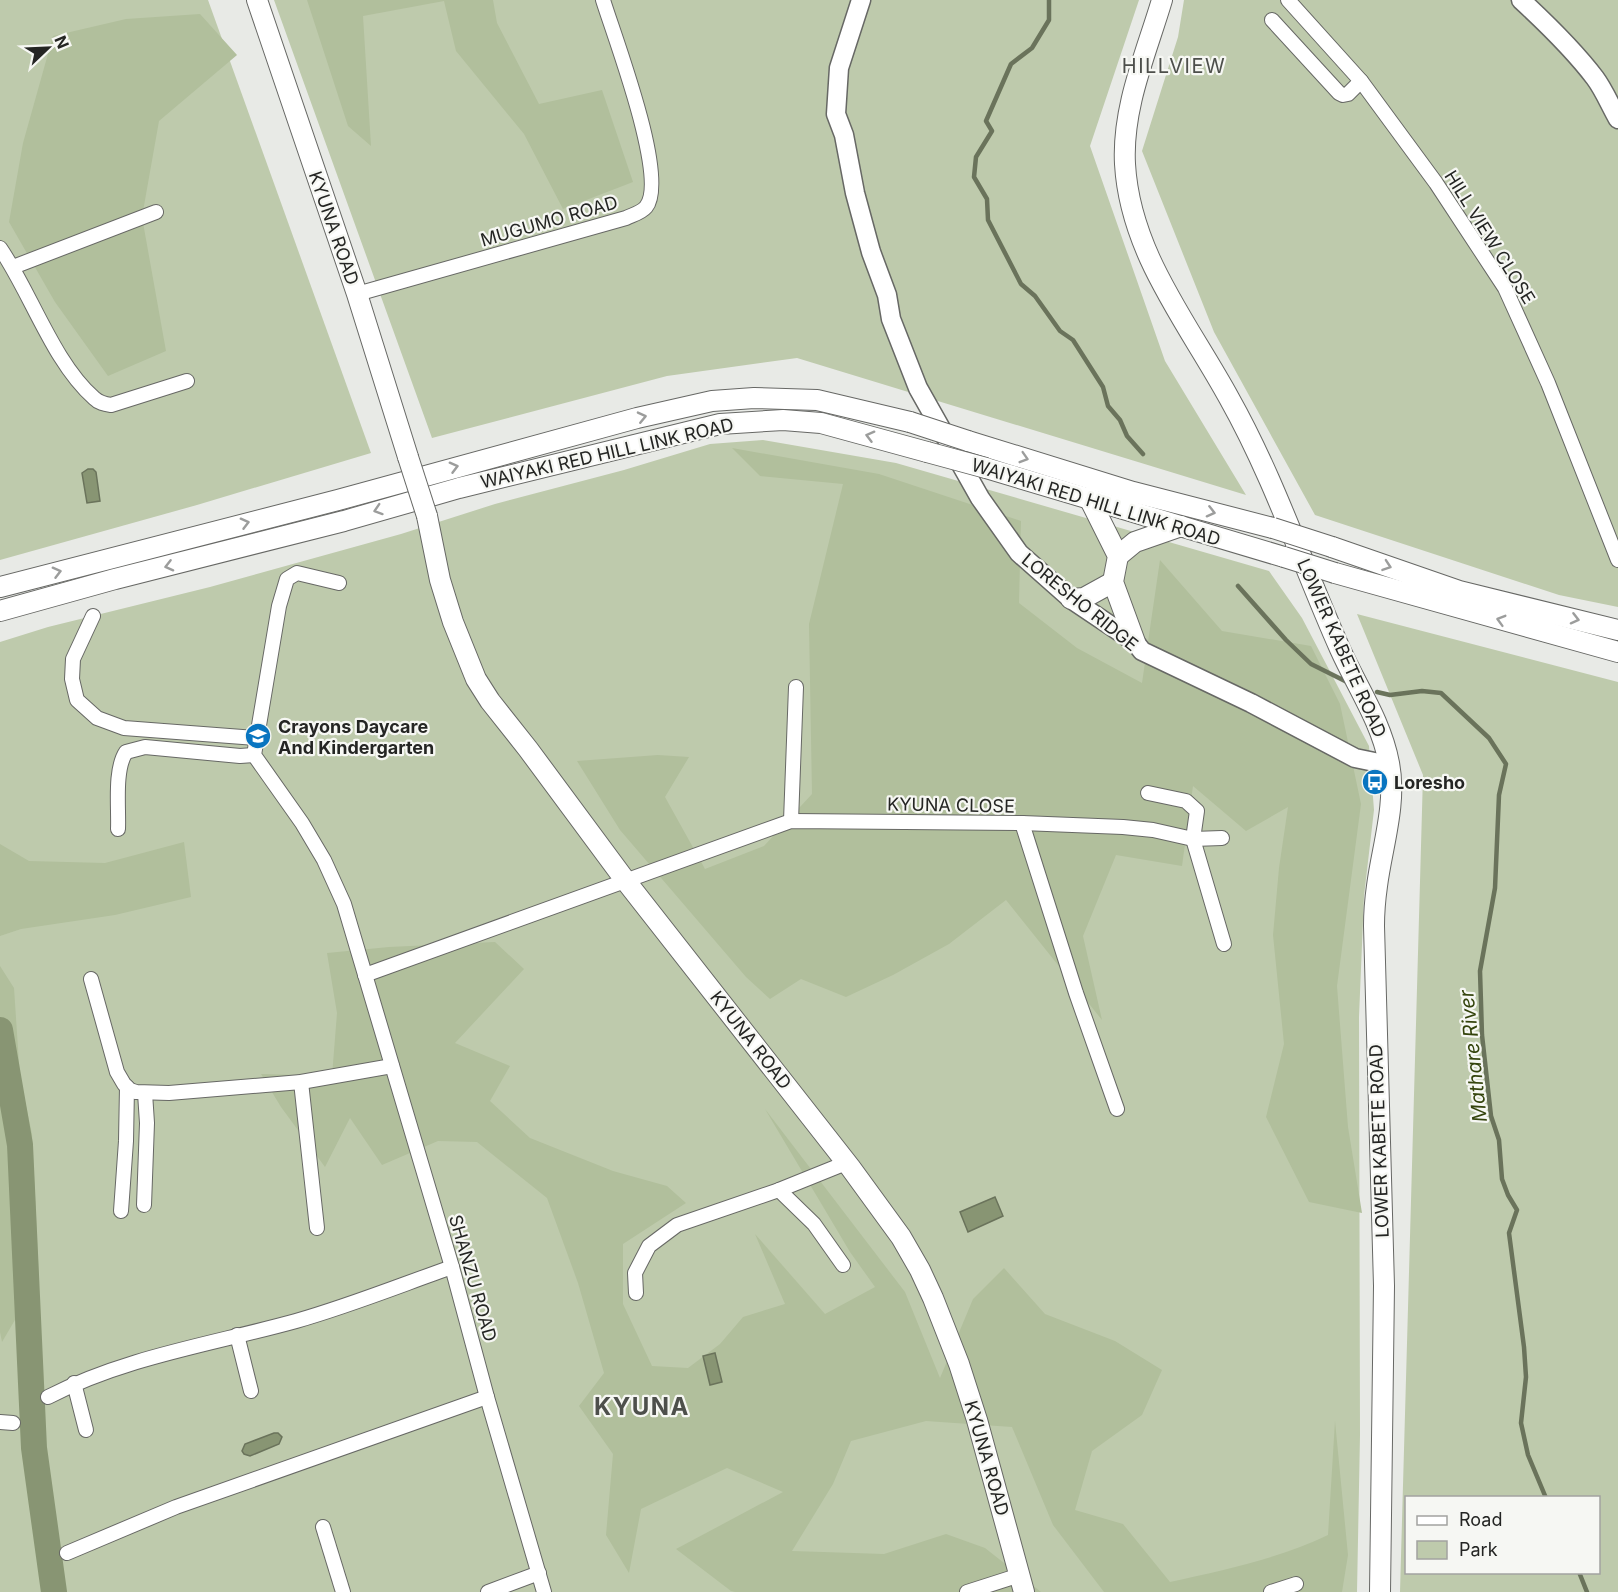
<svg xmlns="http://www.w3.org/2000/svg" width="1618" height="1592" font-family="Inter,sans-serif">
  <rect width="100%" height="100%" fill="#e8eae6"/>
  <g fill="#becaac" fill-rule="evenodd">
    <path d="M0,0H208L371,453L197,505L0,560Z"/>
    <path d="M274,0H1139L1090,146L1165,361L1246,495L797,358L667,376L432,438Z"/>
    <path d="M1184,0H1618V607L1559,595L1315,515L1214,332L1142,151L1178,37Z"/>
    <path d="M763,440L896,463L1269,571L1302,618L1369,746L1374,810L1364,896L1359,1017L1360,1435L1357,1592H0V642L48,627L210,587L401,534L495,504L624,470L710,444Z"/>
    <path d="M1357,614L1618,682V1592H1400L1423,775ZM1406,1498H1598V1572H1406Z"/>
  </g>
  <g fill="#b1bf9c">
    <path d="M307,0H493L497,23L539,104L602,90L633,182L563,209L524,134L456,51L444,1L363,16L371,146L348,126Z"/>
    <path d="M200,14L237,55L159,121L142,217L166,351L108,376L55,302L9,222L23,143L53,36L126,19Z"/>
    <path d="M732,448L879,474L1021,521L1019,603L1077,648L1142,683L1160,560L1222,631L1311,646L1340,704L1361,804L1337,986L1348,1127L1362,1213L1309,1202L1266,1117L1284,1044L1273,935L1279,868L1288,807L1246,831L1193,786L1182,866L1116,855L1083,936L1102,1020L1006,900L949,944L893,975L846,997L801,979L770,999L746,977L620,830L577,761L658,755L689,757L665,797L705,869L764,846L812,794L809,624L843,484L760,476Z"/>
    <path d="M184,842L191,897L115,915L21,929L0,936V844L29,861L105,863Z"/>
    <path d="M495,942L524,969L455,1043L510,1066L490,1101L530,1138L613,1171L667,1186L686,1203L623,1244V1304L652,1366L688,1368L720,1344L743,1317L785,1304L755,1234L825,1314L875,1287L850,1252L765,1109L905,1292L940,1378L973,1299L1004,1268L1045,1314L1115,1341L1162,1370L1142,1415L1092,1451L1075,1510L1123,1524L1170,1582C1224,1570 1278,1559 1328,1535L1335,1421L1348,1555L1342,1592H1104L1053,1525L1012,1427L926,1421L851,1441L833,1484L792,1551L884,1554L946,1534L985,1548L1041,1592H735L731,1591L676,1549L783,1492L727,1468L641,1509L629,1573L606,1535L613,1454L579,1406L604,1373L578,1283L547,1198L477,1142L438,1141L382,1165L350,1118L325,1167L281,1107L261,1074L332,1076L337,1013L327,953L389,947Z"/>
    <path d="M0,966L14,988L20,1078L32,1134L39,1279L2,1342L0,1332Z"/>
  </g>
  <g fill="#889573" stroke="#6a735b" stroke-width="1.5">
    <path d="M88,469H93L96,472L100,501L87,503L82,473Z"/>
    <path d="M995,1197L1003,1216L968,1232L960,1212Z"/>
    <path d="M715,1353L722,1382L710,1385L703,1356Z"/>
    <path d="M274,1433H278L282,1437L279,1444L250,1456L244,1454L242,1451L245,1444Z"/>
  </g>
  <g fill="none" stroke-linecap="round" stroke-linejoin="round">
    <g stroke="#6a735b" stroke-width="4.5">
      <path d="M1049,0V20L1032,48L1011,64L986,121L992,131L976,157L974,177L987,199L988,220L1021,284L1035,296L1060,331L1073,340L1103,387L1108,406L1120,420L1127,436L1143,454"/>
      <path d="M1238,586L1286,640L1311,664L1349,683"/>
      <path d="M1377,692L1390,695L1422,691L1441,693L1489,738L1506,764L1499,795L1495,888L1480,971L1482,1035L1491,1116L1499,1140L1502,1179L1508,1195L1517,1210L1509,1233L1524,1347L1526,1377L1521,1423L1528,1455L1546,1498"/>
      <path d="M1579,1572L1587,1592"/>
    </g>
    <path stroke="#889573" stroke-width="26" d="M0,1030L20,1145L34,1448L54,1592"/>
    <g stroke="#676865" stroke-width="16">
      <g id="minor">
        <path d="M1288,0L1361,81L1436,183L1505,288L1548,383L1618,560"/>
        <path d="M1272,20L1339,93L1343,95L1348,94L1361,81"/>
        <path d="M0,248C31,293 53,362 94,398C99,403 104,404 111,405L187,381"/>
        <path d="M13,267L156,212"/>
        <path d="M357,294L626,218C632,215 641,213 646,207C669,179 614,36 603,0"/>
        <path d="M339,583L297,573L287,579L279,606L254,755L302,823L324,860L344,904L452,1267L487,1397L544,1592"/>
        <path d="M93,616L73,659L72,679L77,700L97,718L124,728L256,738"/>
        <path d="M1148,793L1186,801L1197,811L1193,839L1224,944"/>
        <path d="M791,821L796,687"/>
        <path d="M1022,823L1123,827L1153,830L1193,839L1222,838"/>
        <path d="M118,829C119,808 114,770 126,752L145,747L240,756L254,755"/>
        <path d="M365,975L791,821L1022,823L1076,993L1117,1109"/>
        <path d="M91,979L117,1072L124,1084L130,1090L136,1092L169,1093L301,1082L392,1066"/>
        <path d="M301,1082L317,1228"/>
        <path d="M779,1190L814,1224L843,1265"/>
        <path d="M144,1205L147,1123L145,1093"/>
        <path d="M121,1211L126,1141L127,1087"/>
        <path d="M636,1293L635,1273L649,1246L677,1225L779,1190L846,1163"/>
        <path d="M237,1335L251,1391"/>
        <path d="M74,1383L86,1430"/>
        <path d="M48,1397C125,1357 213,1344 296,1321C349,1306 401,1285 452,1267"/>
        <path d="M0,1422L13,1423"/>
        <path d="M323,1527L343,1592"/>
        <path d="M67,1553L176,1507L487,1397"/>
        <path d="M488,1592L539,1573"/>
        <path d="M967,1592L1020,1575"/>
        <path d="M1271,1592L1296,1584"/>
      </g>
    </g>
    <g stroke="#676865" stroke-width="21">
      <g id="tertiary">
        <path d="M861,0L839,68L836,114L844,135L855,193L871,252L887,295L891,319L918,388L980,498L1019,553L1071,599L1135,642L1142,651L1251,703L1355,758L1389,765"/>
        <path d="M1521,0C1547,24 1573,49 1595,78C1604,90 1610,105 1618,119"/>
      </g>
    </g>
    <g stroke="#676865" stroke-width="22">
      <g id="secondary">
        <path d="M257,0L357,294L408,457"/>
        <path d="M1162,0C1146,54 1122,107 1125,164C1130,253 1188,323 1229,398C1274,478 1303,566 1340,649C1357,687 1381,721 1389,763C1397,803 1382,847 1377,886C1375,900 1374,913 1374,926L1384,1286L1380,1592"/>
        <path d="M968,441L1133,492L1273,528"/>
        <path d="M986,468L1284,557"/>
        <path d="M1089,498L1118,556L1113,582L1135,642"/>
        <path d="M427,516L440,580L453,622L476,679L490,701L528,749L625,880L850,1167L901,1237L920,1270L933,1298L959,1364L977,1420L1024,1592"/>
        <path d="M1332,547L1459,591L1618,630"/>
        <path d="M1118,556L1135,542L1181,526"/>
        <path d="M1335,573L1618,652"/>
        <path d="M0,587L338,500L637,418L712,401L754,398L817,400L910,422"/>
        <path d="M1071,599L1084,598L1113,582"/>
        <path d="M0,611L115,579L344,521L459,488L720,424L783,420L821,423L927,452"/>
      </g>
    </g>
    <use href="#minor" stroke="#fff" stroke-width="14"/>
    <use href="#tertiary" stroke="#fff" stroke-width="18"/>
    <use href="#secondary" stroke="#fff" stroke-width="20"/>
    <g stroke="#676865" stroke-width="22" stroke-linecap="butt">
      <g id="secondary-bridge">
        <path d="M910,422L968,441"/>
        <path d="M927,452L986,468"/>
        <path d="M408,457L427,516"/>
        <path d="M1273,528L1332,547"/>
        <path d="M1284,557L1335,573"/>
      </g>
    </g>
    <use href="#secondary-bridge" stroke="#fff" stroke-width="20"/>
  </g>
  <defs><path id="oneway-chevron" d="M-2-3.5L2.5 0L-2 3.5" fill="none" stroke-width="1.6" stroke-linecap="round" stroke-linejoin="round" transform="scale(1.5)"/></defs>
  <g stroke="#9c9d9c">
    <use href="#oneway-chevron" transform="translate(642 417) rotate(-13)"/>
    <use href="#oneway-chevron" transform="translate(870 436) rotate(-165)"/>
    <use href="#oneway-chevron" transform="translate(1024 458) rotate(17)"/>
    <use href="#oneway-chevron" transform="translate(454 467) rotate(-15)"/>
    <use href="#oneway-chevron" transform="translate(378 510) rotate(162)"/>
    <use href="#oneway-chevron" transform="translate(1211 512) rotate(14)"/>
    <use href="#oneway-chevron" transform="translate(245 523) rotate(-15)"/>
    <use href="#oneway-chevron" transform="translate(169 566) rotate(166)"/>
    <use href="#oneway-chevron" transform="translate(1387 566) rotate(19)"/>
    <use href="#oneway-chevron" transform="translate(57 572) rotate(-15)"/>
    <use href="#oneway-chevron" transform="translate(1575 619) rotate(14)"/>
    <use href="#oneway-chevron" transform="translate(1501 620) rotate(-164)"/>
  </g>
  <defs>
    <g id="school-disc" transform="scale(1.35)"><circle r="9.5" fill="#0975c0" stroke="#f6f7f3"/><path d="M0-5L7-2L0 1L-7-2ZM-4 1L0 2.5L4 1V4Q0 6-4 4Z" fill="#fff"/></g>
    <g id="bus-disc" transform="scale(1.35)"><circle r="9.5" fill="#0975c0" stroke="#f6f7f3"/><path d="M-5-6H5V4H4V6H2V4H-2V6H-4V4H-5ZM-3.5-4V0h7V-4ZM-3.5 1.2v1.5H-2V1.2ZM2 1.2v1.5H3.5V1.2Z" fill="#fff"/></g>
  </defs>
  <g fill-rule="evenodd">
    <use href="#school-disc" x="258" y="736"/>
    <use href="#bus-disc" x="1375" y="782"/>
  </g>
  <g text-anchor="middle" dominant-baseline="central" stroke-width="4.5" stroke-linejoin="round" paint-order="stroke">
    <g font-size="18" fill="#242523" stroke="#f6f7f3">
      <text transform="translate(549 221) rotate(-16)">MUGUMO ROAD</text>
      <text transform="translate(334 228) rotate(71)">KYUNA ROAD</text>
      <text transform="translate(1490 237) rotate(58)">HILL VIEW CLOSE</text>
      <text transform="translate(607 453) rotate(-13)">WAIYAKI RED HILL LINK ROAD</text>
      <text transform="translate(1096 502) rotate(17)">WAIYAKI RED HILL LINK ROAD</text>
      <text transform="translate(1080 602) rotate(39)">LORESHO RIDGE</text>
      <text transform="translate(1342 648) rotate(66)">LOWER KABETE ROAD</text>
      <text transform="translate(951 805) rotate(1)">KYUNA CLOSE</text>
      <text transform="translate(751 1040) rotate(52)">KYUNA ROAD</text>
      <text transform="translate(1379 1141) rotate(-92)">LOWER KABETE ROAD</text>
      <text transform="translate(473 1278) rotate(74)">SHANZU ROAD</text>
      <text transform="translate(987 1458) rotate(74)">KYUNA ROAD</text>
    </g>
    <g font-size="18" font-weight="bold" fill="#242523" stroke="#f6f7f3" text-anchor="start">
      <text x="278" y="726">Crayons Daycare<tspan x="278" dy="21">And Kindergarten</tspan></text>
      <text x="1394" y="782">Loresho</text>
    </g>
    <g font-size="20" letter-spacing="1.5" fill="#4d4f4b" stroke="#f6f7f3">
      <text x="1174" y="66">HILLVIEW</text>
    </g>
    <g font-size="20" font-style="italic" fill="#34440c" stroke="#f6f7f3">
      <text transform="translate(1473 1056) rotate(-96)">Mathare River</text>
    </g>
    <g font-size="24" font-weight="bold" letter-spacing="1.5" fill="#4d4f4b" stroke="#f6f7f3">
      <text x="642" y="1406">KYUNA</text>
    </g>
  </g>
  <rect x="1405" y="1496" width="195" height="78" fill="#f6f7f3" stroke="#a2a3a0" stroke-width="1.5"/>
  <rect x="1417" y="1516" width="30" height="9" fill="#ffffff" stroke="#a2a3a0" stroke-width="1.5"/>
  <text x="1459" y="1526" font-size="18" fill="#242523">Road</text>
  <rect x="1417" y="1541" width="30" height="18" fill="#becaac" stroke="#a2a3a0" stroke-width="1.5"/>
  <text x="1459" y="1556" font-size="18" fill="#242523">Park</text>
  <g transform="translate(48 48) rotate(67)" stroke="#f6f7f3" stroke-width="4.5" paint-order="stroke">
  <path d="M0-4.5L10 22L0 15L-10 22Z" fill="#242523"/>
  <text y="-9" font-size="16" font-weight="bold" text-anchor="middle" fill="#242523">N</text>
  </g>
</svg>
